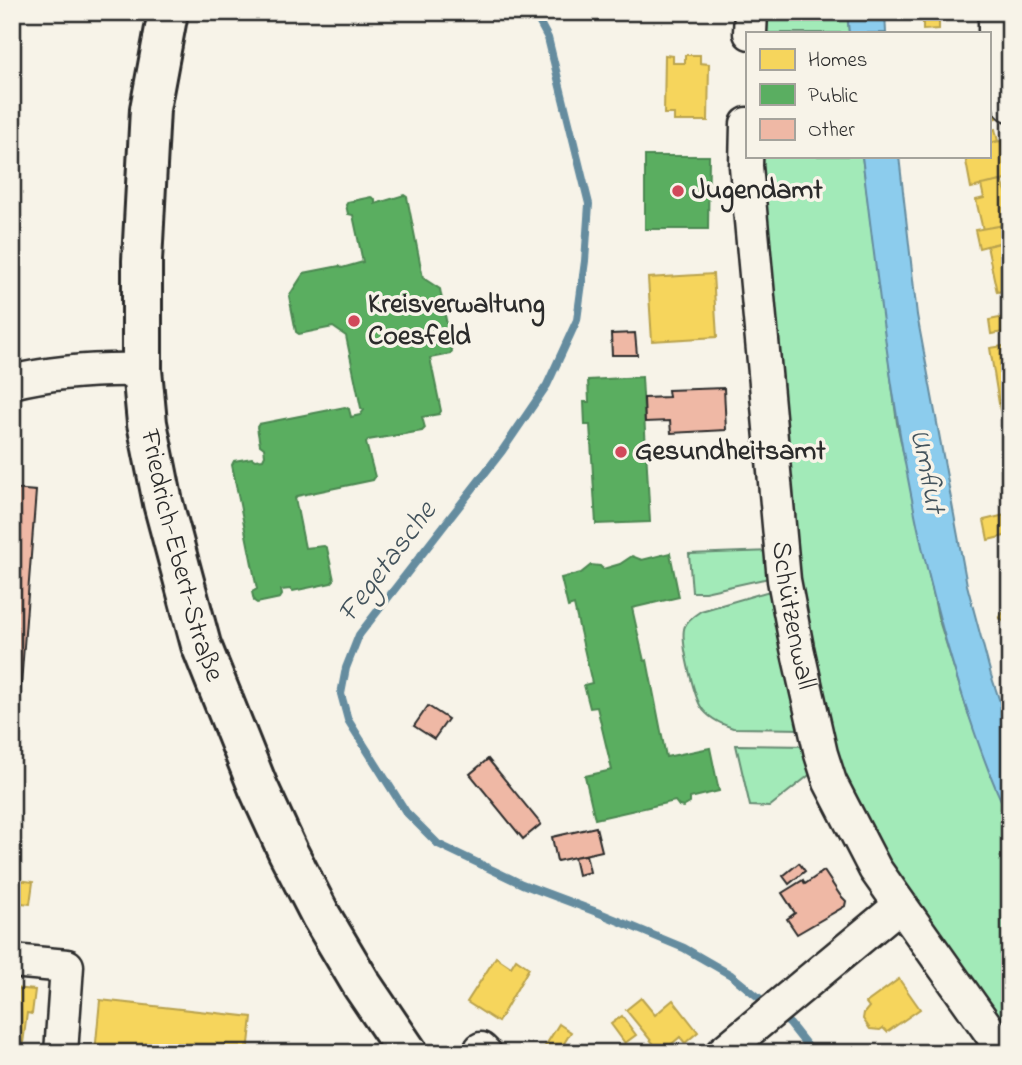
<svg xmlns="http://www.w3.org/2000/svg" width="1022" height="1065" font-family="'Indie Flower',sans-serif">
  <rect width="100%" height="100%" fill="#f7f3e8"/>
  <filter id="ink" filterUnits="userSpaceOnUse"><feTurbulence type="fractalNoise" baseFrequency=".0143" numOctaves="2"/><feDisplacementMap in="SourceGraphic" scale="14" xChannelSelector="R" yChannelSelector="G"/><feConvolveMatrix kernelMatrix="1 2 1 2 8 2 1 2 1" color-interpolation-filters="sRGB"/></filter>
  <g filter="url(#ink)">
    <g fill="#a2eab8" stroke="#668a72" stroke-width="2">
      <path d="M764,12H847L849,33H763Z"/>
      <path d="M761,156H862L897,423L938,617L968,713L1010,813V1049L856,817L797,648Z"/>
      <path d="M772,551L778,576L705,592H692L689,554Z"/>
      <path d="M773,590L802,729L733,728C721,724 708,718 701,707C694,695 679,638 685,626C688,619 695,615 701,611Z"/>
      <path d="M736,745L810,746L817,769L769,807L750,806Z"/>
    </g>
    <g fill="#8ccced" stroke="#658c9f" stroke-width="2">
      <path d="M847,12H885L886,33H849Z"/>
      <path d="M862,156H899L917,315L967,585L991,675L1010,732V819C988,776 972,727 958,681C904,511 883,332 862,156Z"/>
    </g>
    <g fill="#f6d55c" stroke="#b9a24d" stroke-width="2">
      <path d="M915,12H939V16L916,17Z"/>
      <path d="M939,16V29L923,30V17Z"/>
      <path d="M665,55L673,56V63H685V55H700V63L709,64L708,121H674V114H664Z"/>
      <path d="M989,87L996,118L989,120Z"/>
      <path d="M995,129L998,141L989,143V131Z"/>
      <path d="M1001,141L1010,179L971,188L965,156H989V143Z"/>
      <path d="M1002,181L1010,202V224L983,230L976,200L984,198L981,185Z"/>
      <path d="M1010,224V240L979,248L975,230Z"/>
      <path d="M1010,241V290L997,292L987,246Z"/>
      <path d="M713,274L717,337L652,341L648,278Z"/>
      <path d="M1010,316V331L991,334L989,320Z"/>
      <path d="M1010,345V409L1000,410L990,348Z"/>
      <path d="M1010,435V476L1003,436Z"/>
      <path d="M1005,515L1009,535L988,540L984,520Z"/>
      <path d="M1010,605V627L999,617Z"/>
      <path d="M12,879L33,882L30,904L12,902Z"/>
      <path d="M496,957L511,967L516,959L529,968L498,1022L467,1002Z"/>
      <path d="M899,979L920,1009L887,1032L883,1028L880,1030L870,1029L863,1019L864,1013L869,1007L866,1003Z"/>
      <path d="M12,988L35,990L32,1014L27,1013L22,1051L16,1050L15,1053H12Z"/>
      <path d="M641,998L655,1015L673,1000L698,1032L685,1043L680,1037L661,1053L626,1010Z"/>
      <path d="M100,1000L252,1017L248,1053H95Z"/>
      <path d="M622,1016L636,1035L625,1043L611,1024Z"/>
      <path d="M559,1024L571,1032L558,1053H552L544,1048Z"/>
    </g>
    <g fill="#5aae61" stroke="#4c8751" stroke-width="2">
      <path d="M645,156H709L708,229H645Z"/>
      <path d="M404,195L407,197L423,278L440,289L452,351L450,354L430,358L441,411L439,414L422,417L425,428L422,431L368,440L366,443L375,477L373,480L297,496L295,498L305,548L324,546L327,548L334,580L331,583L293,591L290,589L281,590L282,595L280,598L257,603L254,601L252,592L257,589L232,465L234,461L252,458L255,460L263,459L265,455L264,448L260,445L257,427L259,424L345,407L349,409L351,417L360,415L364,410L361,408L346,336L333,327L299,334L296,332L289,296L304,273L339,266L342,268L363,262L353,215L348,214L346,205L348,202L371,197L375,199V204Z"/>
      <path d="M642,377L650,522L596,524L590,425H585L584,402H589L588,380Z"/>
      <path d="M670,553L679,597L632,608L644,661L647,660L666,757L710,748L719,791L690,798V803L683,807L679,806L675,801L595,819L585,776L612,770L597,707L590,708L584,685L592,683L574,605L568,607L561,578L581,573L591,565L600,566L603,569L620,564L632,556L642,560Z"/>
    </g>
    <g fill="none" stroke-linecap="round" stroke-linejoin="round">
      <g stroke="#658c9f" stroke-width="8">
        <path d="M534,12L548,38L589,204L585,261L577,320L547,385L502,451L359,635L346,668L341,694L348,720L406,812L438,844L522,884L602,914L684,948L731,975L768,1005"/>
        <path d="M778,1014L790,1024L813,1053"/>
      </g>
    </g>
    <g fill="#efb8a5" stroke="#2b2b2b" stroke-width="2">
      <path d="M635,333L637,355H612L611,334Z"/>
      <path d="M724,388L726,430L671,433L670,421L645,422L644,398L669,397L668,390Z"/>
      <path d="M12,489L36,491L18,723L12,722Z"/>
      <path d="M428,706L448,719L434,739L414,726Z"/>
      <path d="M488,759L541,824L523,839L470,774Z"/>
      <path d="M596,827L602,851L557,861L552,837Z"/>
      <path d="M586,855L590,872L578,875L574,857Z"/>
      <path d="M799,863L805,871L789,884L783,876Z"/>
      <path d="M824,871L840,895L846,901L845,906L797,934L787,919L795,913L782,893L803,880L805,884Z"/>
    </g>
    <g fill="none" stroke-linecap="round" stroke-linejoin="round">
      <g stroke="#2b2b2b" stroke-width="37">
        <g id="street">
          <path d="M995,12V30L1010,105"/>
          <path d="M750,33L751,12"/>
          <path id="s1" d="M747,124L746,166L784,580L797,648L821,754L830,782L875,869L1005,1053"/>
          <path d="M12,382C56,371 98,369 142,370"/>
          <path d="M12,961L67,966L61,1053"/>
          <path d="M481,1049L485,1053"/>
          <path d="M722,1053L899,906"/>
        </g>
      </g>
      <g stroke="#2b2b2b" stroke-width="44">
        <g id="secondary">
          <path id="s2" d="M168,12L150,109L142,261V370L147,423L163,503L201,645L258,787L288,852L321,916L362,985L408,1053"/>
        </g>
      </g>
      <use href="#street" stroke="#f7f3e8" stroke-width="32"/>
      <use href="#secondary" stroke="#f7f3e8" stroke-width="38"/>
    </g>
  </g>
  <g fill="#d1495b" stroke="#f7f3e8" stroke-width="2.5">
    <circle cx="678" cy="191" r="7"/>
    <circle cx="354" cy="321" r="7"/>
    <circle cx="621" cy="452" r="7"/>
  </g>
  <g text-anchor="middle" dominant-baseline="central" stroke-width="7" stroke-linejoin="round" paint-order="stroke">
    <g font-size="28" font-weight="bold" fill="#2b2b2b" stroke="#f7f3e8" text-anchor="start">
      <text x="692" y="191">Jugendamt</text>
      <text x="368" y="305">Kreisverwaltung<tspan x="368" dy="32">Coesfeld</tspan></text>
      <text x="635" y="452">Gesundheitsamt</text>
    </g>
    <g font-size="28" fill="#2b2b2b" stroke="#f7f3e8">
      <text stroke="none"><textPath href="#s2" startOffset="550">Friedrich-Ebert-Straße</textPath></text>
      <text stroke="none"><textPath href="#s1" startOffset="494">Schützenwall</textPath></text>
    </g>
    <g font-size="30" font-style="italic" fill="#43535c" stroke="#f7f3e8">
      <text transform="translate(926 471) rotate(79)">Umflut</text>
      <text transform="translate(388 563) rotate(-53)">Fegetasche</text>
    </g>
  </g>
  <rect width="1022" height="1065" fill="none" stroke="#f7f3e8" stroke-width="42"/>
  <rect x="21" y="21" width="980" height="1023" fill="none" stroke="#2b2b2b" stroke-width="2.5" filter="url(#ink)"/>
  <rect x="746" y="32" width="245" height="126" fill="#f7f3e8" stroke="#a5a39c" stroke-width="2"/>
  <rect x="760" y="49" width="35" height="21" fill="#f6d55c" stroke="#a5a39c" stroke-width="2"/>
  <text x="808" y="66" font-size="21" fill="#2b2b2b">Homes</text>
  <rect x="760" y="84" width="35" height="21" fill="#5aae61" stroke="#a5a39c" stroke-width="2"/>
  <text x="808" y="102" font-size="21" fill="#2b2b2b">Public</text>
  <rect x="760" y="119" width="35" height="21" fill="#efb8a5" stroke="#a5a39c" stroke-width="2"/>
  <text x="808" y="136" font-size="21" fill="#2b2b2b">Other</text>
</svg>
